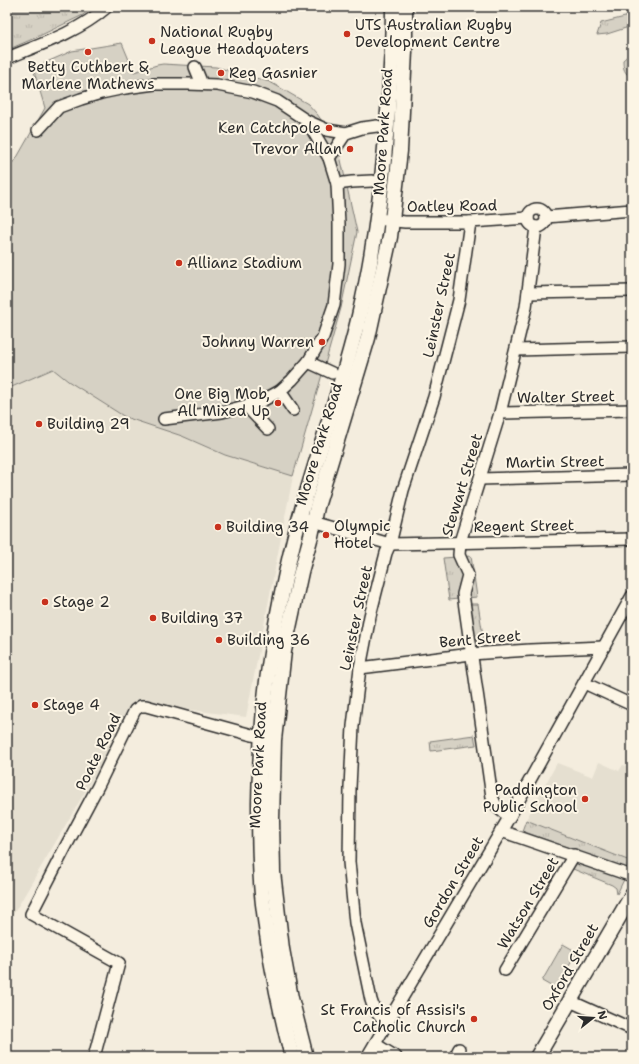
<svg xmlns="http://www.w3.org/2000/svg" width="639" height="1064" font-family="'Shantell Sans',sans-serif">
  <defs>
    <pattern id="grass-tufts" width="24" height="20" patternUnits="userSpaceOnUse"><rect width="24" height="20" fill="#d6d1c4"/><path d="M3 7l-1-3M5 7V3M7 7l1-3M15 17l-1-3M17 17v-4M19 17l1-3" fill="none" stroke="#b8b4a9"/></pattern>
  </defs>
  <rect width="100%" height="100%" fill="#f4edde"/>
  <filter id="ink" filterUnits="userSpaceOnUse"><feTurbulence type="fractalNoise" baseFrequency=".025" numOctaves="2"/><feDisplacementMap in="SourceGraphic" scale="8" xChannelSelector="R" yChannelSelector="G"/><feConvolveMatrix kernelMatrix="1 2 1 2 8 2 1 2 1" color-interpolation-filters="sRGB"/></filter>
  <g filter="url(#ink)">
    <g fill="#e5dfd0">
      <path d="M53,369L68,381L182,436L225,455L293,476L246,717L137,703L7,925V389Z"/>
      <path d="M599,762L619,771L623,765L632,768V860L630,861L526,820L557,763L593,777Z"/>
    </g>
    <g fill="url(#grass-tufts)" stroke="#807e78">
      <path d="M7,7H93L83,15L35,38L7,50Z"/>
      <path d="M629,16L632,17V26L607,34L597,35L601,23Z"/>
      <path d="M632,52V77C624,74 623,68 623,60Z"/>
      <path d="M471,556L477,597L449,600L443,558Z"/>
      <path d="M467,604H478L484,642L472,643Z"/>
      <path d="M474,735L476,745L431,751L430,741Z"/>
      <path d="M526,820L630,861L632,860V863L617,894L616,888L612,885L573,869L578,859L576,854L572,849L522,831Z"/>
    </g>
    <g fill="#d6d1c4" stroke="#807e78">
      <path d="M122,43L134,72L157,65L163,64L216,67L270,82L308,104L317,114L337,142L357,232L341,308L293,476L225,455L182,436L125,417L68,381L53,369L7,389V165L15,161L45,108L33,68L72,51Z"/>
      <path d="M563,944L577,952L556,989L542,981Z"/>
    </g>
    <g fill="none" stroke-linecap="round" stroke-linejoin="round">
      <g stroke="#2b2b2b" stroke-width="14">
        <g id="minor">
          <path d="M7,58C42,44 78,32 107,7"/>
          <path d="M195,67L202,84"/>
          <path d="M307,121L327,130L346,133"/>
          <path d="M38,130L59,107L81,99L101,93L125,88L155,84H188L217,85L253,92L277,101L307,121L329,158L337,184L339,224V264L334,305L323,337L308,362L292,380L280,391L260,402L222,412L164,419"/>
          <path d="M329,158L346,133L362,128L377,126"/>
          <path d="M337,184L352,182L372,181"/>
          <circle cx="537" cy="218" r="9"/>
          <path d="M546,217L632,210"/>
          <path d="M377,219L405,222H470L528,218"/>
          <path d="M528,293L632,291"/>
          <path d="M516,350L632,347"/>
          <path d="M308,362L332,373"/>
          <path d="M280,391L293,410"/>
          <path d="M246,406L268,429"/>
          <path d="M500,413L632,410"/>
          <path d="M480,479L632,475"/>
          <path d="M306,520L390,544L632,539"/>
          <path d="M360,668L471,654L530,650L604,647"/>
          <path d="M584,683L632,705"/>
          <path d="M510,816C500,811 496,807 492,797L463,594L468,575L459,555L460,542L500,413L526,307L536,227"/>
          <path d="M501,831L632,876"/>
          <path d="M505,970L574,855"/>
          <path d="M570,1001L632,1029"/>
          <path d="M386,1024L374,1009L371,1000L355,923L349,862L350,788L353,726L360,668L370,616L386,553L390,544L403,490L434,397L459,300L470,222"/>
          <path d="M375,1044L396,1057"/>
          <path d="M94,1057L119,963L31,914L65,848L98,786L135,710L141,706H146L252,735L269,739"/>
          <path d="M367,1057L510,816L632,596"/>
          <path d="M455,1057L459,1049"/>
        </g>
      </g>
      <g stroke="#2b2b2b" stroke-width="17">
        <g id="major">
          <path d="M292,1057C279,1007 269,956 263,904C259,871 259,836 259,803C260,753 263,702 271,653C279,604 289,554 303,506C321,443 344,380 359,316C374,253 382,189 387,125C390,86 393,46 393,7"/>
          <path d="M306,1057L291,998L282,949L273,872L272,821L274,740L284,651L301,572L311,536L317,507L368,338L390,237L400,151L405,51V7"/>
          <path d="M537,1057L632,895"/>
        </g>
      </g>
      <use href="#minor" stroke="#fcf5e5" stroke-width="11"/>
      <use href="#major" stroke="#fcf5e5" stroke-width="14"/>
    </g>
  </g>
  <g fill="#c8321e" stroke="#fcf5e5" stroke-width="1.5">
    <circle cx="347" cy="34" r="4"/>
    <circle cx="152" cy="41" r="4"/>
    <circle cx="88" cy="52" r="4"/>
    <circle cx="221" cy="73" r="4"/>
    <circle cx="329" cy="128" r="4"/>
    <circle cx="350" cy="149" r="4"/>
    <circle cx="179" cy="263" r="4"/>
    <circle cx="322" cy="342" r="4"/>
    <circle cx="278" cy="403" r="4"/>
    <circle cx="39" cy="424" r="4"/>
    <circle cx="218" cy="527" r="4"/>
    <circle cx="326" cy="535" r="4"/>
    <circle cx="45" cy="602" r="4"/>
    <circle cx="153" cy="618" r="4"/>
    <circle cx="219" cy="640" r="4"/>
    <circle cx="35" cy="705" r="4"/>
    <circle cx="585" cy="799" r="4"/>
    <circle cx="474" cy="1019" r="4"/>
  </g>
  <g text-anchor="middle" dominant-baseline="central" stroke-width="4" stroke-linejoin="round" paint-order="stroke">
    <g font-size="15" fill="#2b2b2b" stroke="#fcf5e5" text-anchor="start">
      <text x="355" y="25">UTS Australian Rugby<tspan x="355" dy="17">Development Centre</tspan></text>
      <text x="160" y="32">National Rugby<tspan x="160" dy="17">League Headquaters</tspan></text>
      <text x="88" y="67" text-anchor="middle">Betty Cuthbert &amp;<tspan x="88" dy="17">Marlene Mathews</tspan></text>
      <text x="229" y="73">Reg Gasnier</text>
      <text x="321" y="128" text-anchor="end">Ken Catchpole</text>
      <text x="342" y="149" text-anchor="end">Trevor Allan</text>
      <text x="187" y="263">Allianz Stadium</text>
      <text x="314" y="342" text-anchor="end">Johnny Warren</text>
      <text x="270" y="394" text-anchor="end">One Big Mob,<tspan x="270" dy="17">All Mixed Up</tspan></text>
      <text x="47" y="424">Building 29</text>
      <text x="334" y="526">Olympic<tspan x="334" dy="17">Hotel</tspan></text>
      <text x="226" y="527">Building 34</text>
      <text x="53" y="602">Stage 2</text>
      <text x="161" y="618">Building 37</text>
      <text x="227" y="640">Building 36</text>
      <text x="43" y="705">Stage 4</text>
      <text x="577" y="790" text-anchor="end">Paddington<tspan x="577" dy="17">Public School</tspan></text>
      <text x="466" y="1010" text-anchor="end">St Francis of Assisi's<tspan x="466" dy="17">Catholic Church</tspan></text>
    </g>
    <g font-size="15" fill="#2b2b2b" stroke="#fcf5e5">
      <text transform="translate(383 132) rotate(-86)">Moore Park Road</text>
      <text transform="translate(452 206) rotate(-1)">Oatley Road</text>
      <text transform="translate(439 305) rotate(-78)">Leinster Street</text>
      <text transform="translate(566 397) rotate(-1)">Walter Street</text>
      <text transform="translate(319 444) rotate(-73)">Moore Park Road</text>
      <text transform="translate(555 462) rotate(-1)">Martin Street</text>
      <text transform="translate(462 485) rotate(-73)">Stewart Street</text>
      <text transform="translate(524 526) rotate(-1)">Regent Street</text>
      <text transform="translate(356 618) rotate(-78)">Leinster Street</text>
      <text transform="translate(480 639) rotate(-5)">Bent Street</text>
      <text transform="translate(98 752) rotate(-64)">Poate Road</text>
      <text transform="translate(258 765) rotate(-87)">Moore Park Road</text>
      <text transform="translate(453 882) rotate(-59)">Gordon Street</text>
      <text transform="translate(528 903) rotate(-59)">Watson Street</text>
      <text transform="translate(570 967) rotate(-60)">Oxford Street</text>
    </g>
  </g>
  <rect width="639" height="1064" fill="none" stroke="#fcf5e5" stroke-width="24"/>
  <rect x="12" y="12" width="615" height="1040" fill="none" stroke="#2b2b2b" stroke-width="1.5" filter="url(#ink)"/>
  <g transform="translate(593 1018) rotate(73)" stroke="#fcf5e5" stroke-width="3" paint-order="stroke">
  <path d="M0-3L7 15L0 10L-7 15Z" fill="#2b2b2b"/>
  <text y="-6" font-size="11" font-weight="bold" text-anchor="middle" fill="#2b2b2b">N</text>
  </g>
</svg>
